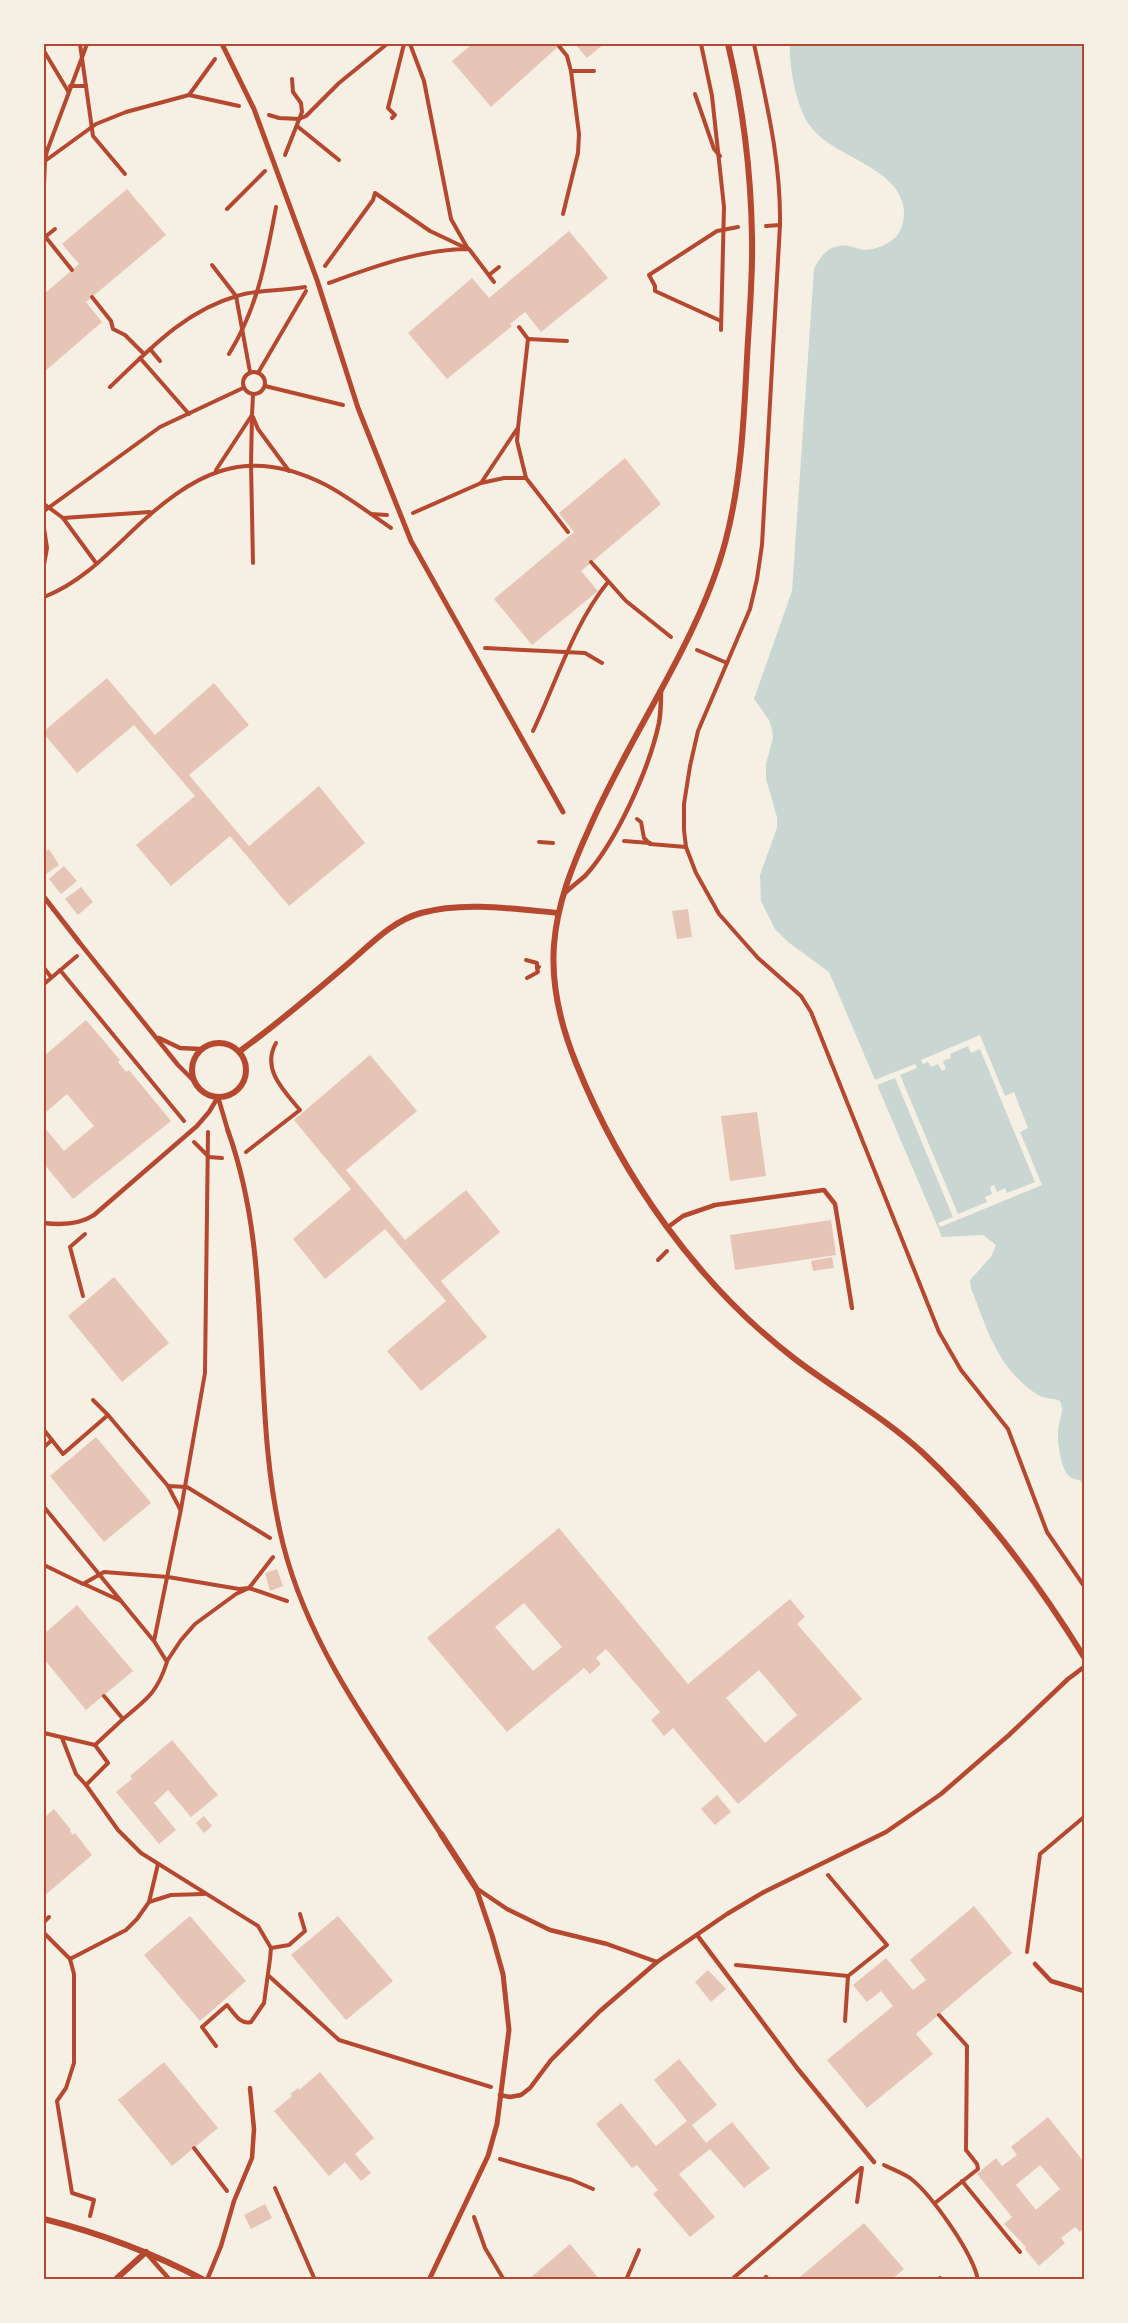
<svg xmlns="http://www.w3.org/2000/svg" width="1128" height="2323" font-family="'Playfair Display',serif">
  <rect width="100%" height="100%" fill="#f6efe4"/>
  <path fill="#c9d6d2" d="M790,44H1084V1489L1081,1481C1076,1479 1071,1479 1068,1475C1060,1466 1056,1436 1059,1424C1061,1415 1064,1411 1060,1401C1053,1398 1045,1399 1038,1395C997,1368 988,1331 971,1288L970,1280L991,1257L996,1245L983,1235L942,1237L829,972L788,942L775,929L761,901L760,875L777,828V817L766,779V764L773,738L772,729L769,720L754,699L792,591L814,269C821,254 831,243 849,246C854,247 858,249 863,250C875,250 892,244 899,233C903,226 904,218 904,211C901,167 834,158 811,127C796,108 789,67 790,44Z"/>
  <path fill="#f6efe4" d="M980,1035L1005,1096L1014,1092L1028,1128L1020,1132L1042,1185L940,1227L938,1223L953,1217L895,1078L875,1086L876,1090L872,1081L915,1064L917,1068L900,1075L958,1214L987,1202L985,1197L992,1194L990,1187L994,1185L997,1192L1005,1188L1007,1193L1035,1182L980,1049L971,1053L968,1046L950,1054L951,1058L943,1061L946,1069L942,1071L938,1064L931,1067L928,1062L923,1064L921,1060Z"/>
  <g fill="#e6c5b7" fill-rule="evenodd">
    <path d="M472,44H561L491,107L452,61Z"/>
    <path d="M575,44H604L587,58Z"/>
    <path d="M127,189L166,235L86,302L102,322L44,372V294L79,264L62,244Z"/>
    <path d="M569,231L608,278L541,332L525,312L510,324L512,326L447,379L408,333L472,278L489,298Z"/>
    <path d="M625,458L661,504L581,571L598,591L532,645L494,599L574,532L559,513Z"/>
    <path d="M107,678L155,735L214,683L249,725L189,775L249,846L319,786L365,843L289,906L230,836L171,886L136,845L195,796L134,725L77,773L44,734V731Z"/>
    <path d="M49,849L59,865L46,874L44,870V852Z"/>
    <path d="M64,866L77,881L61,894L49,879Z"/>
    <path d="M81,887L93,902L78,915L65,899Z"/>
    <path d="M688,909L692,937L677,939L672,911Z"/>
    <path d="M86,1020L120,1060L118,1062L126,1072L129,1070L171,1121L73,1199L44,1164V1127L64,1151L94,1126L67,1094L44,1114V1056Z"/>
    <path d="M370,1055L417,1111L346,1170L405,1240L466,1190L500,1232L441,1281L487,1337L421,1391L387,1351L446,1301L385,1229L325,1279L293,1239L351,1189L294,1120Z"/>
    <path d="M757,1112L766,1176L730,1181L721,1116Z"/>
    <path d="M831,1220L836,1255L735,1270L730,1235Z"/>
    <path d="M832,1257L834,1268L813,1271L811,1261Z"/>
    <path d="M114,1277L169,1343L122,1382L68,1316Z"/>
    <path d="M96,1437L151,1503L104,1542L50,1476Z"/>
    <path d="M559,1528L688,1684L790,1599L805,1617L797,1624L862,1699L738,1804L673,1728L664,1736L651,1720L660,1712L606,1649L596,1658L601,1664L590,1674L584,1668L507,1732L427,1638ZM524,1603L562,1647L533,1671L495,1627ZM759,1670L797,1715L765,1743L726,1698Z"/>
    <path d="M277,1569L283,1586L270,1591L265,1573Z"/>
    <path d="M77,1605L133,1671L86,1710L44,1659V1634Z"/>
    <path d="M172,1740L218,1795L191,1817L168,1790L154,1803L176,1830L159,1844L116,1792L132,1779L130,1776Z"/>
    <path d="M717,1795L731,1812L715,1825L701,1809Z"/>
    <path d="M54,1809L71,1830L70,1831L73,1835L75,1833L92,1855L44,1896V1818Z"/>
    <path d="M204,1816L212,1826L204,1833L196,1823Z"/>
    <path d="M974,1906L1012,1953L916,2034L933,2054L867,2108L827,2060L893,2006L881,1991L867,2002L853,1985L886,1958L913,1990L926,1980L910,1960Z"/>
    <path d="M190,1916L246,1981L200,2021L144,1955Z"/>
    <path d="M338,1916L393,1981L346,2020L291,1955Z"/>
    <path d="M708,1970L726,1989L711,2002L695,1982Z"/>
    <path d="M679,2059L717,2105L692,2125L706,2143L732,2122L770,2168L744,2188L710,2149L679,2174L715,2217L690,2237L653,2194L658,2190L637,2165L632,2168L596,2124L621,2103L656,2146L687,2121L654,2080Z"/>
    <path d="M164,2062L218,2128L172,2166L118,2100Z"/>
    <path d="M320,2072L374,2138L355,2154L371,2173L361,2181L345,2162L329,2176L274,2111L292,2096L290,2094L298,2088L299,2090Z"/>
    <path d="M1048,2117L1084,2162V2227L1080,2232L1075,2227L1061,2238L1065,2243L1039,2266L1025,2249L1026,2247L1004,2224L1012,2217L977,2174L996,2158L1002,2166L1017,2155L1011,2147ZM1040,2165L1060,2189L1036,2210L1016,2185Z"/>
    <path d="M265,2204L272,2218L251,2229L244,2215Z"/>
    <path d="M864,2223L904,2269L891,2280H802L800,2277Z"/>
    <path d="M570,2244L600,2280H528Z"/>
  </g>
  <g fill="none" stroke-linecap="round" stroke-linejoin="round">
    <g stroke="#b5482f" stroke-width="4">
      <path d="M80,44L93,136L125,174"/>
      <path d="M410,44L424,81L451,219L468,249"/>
      <path d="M701,44L712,96L724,207L721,330"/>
      <path d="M754,44C767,105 781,162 780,225L762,545L757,579L750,609L698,731L690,766L684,804V830L686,847L696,873L719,914L758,958L801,996L811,1012L939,1332L961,1370L1008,1429L1047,1532L1084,1586"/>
      <path d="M559,46L567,56L571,71L579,134L578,153L563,214"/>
      <path d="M44,51L68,91"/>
      <path d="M571,71H594"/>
      <path d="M70,86H86"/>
      <path d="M695,94L714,149L720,156"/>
      <path d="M189,95L215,59"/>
      <path d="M269,115L279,118L299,119L306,116L339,83L387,44"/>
      <path d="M392,118L395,115L388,108L404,44"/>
      <path d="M297,126L339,160"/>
      <path d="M285,155L302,112L301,103L293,92L292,79"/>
      <path d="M45,160L47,151L87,44"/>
      <path d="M44,185L45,161L96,124L126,112L189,95L239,106"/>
      <path d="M227,209L265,171"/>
      <path d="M766,226L780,225"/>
      <path d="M44,235L72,270"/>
      <path d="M45,237L55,229"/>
      <path d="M212,265L236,296L250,372"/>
      <path d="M325,266L373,200L375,193L430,231L468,249"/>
      <path d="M489,275L499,267"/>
      <path d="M329,283C373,267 421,249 469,249L494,282"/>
      <path d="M92,297L111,321L113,329L125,335L144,354"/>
      <path d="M721,321L655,291V286L649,275L717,231L738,227"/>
      <path d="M528,339L567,341"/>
      <path d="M150,349L160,361"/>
      <path d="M229,354C258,307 266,260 276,207"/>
      <path d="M140,358L189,414"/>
      <circle cx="254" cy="383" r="11"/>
      <path d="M258,373L306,291"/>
      <path d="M265,386L343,405"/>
      <path d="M110,387C148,351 184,311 237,296C259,289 283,291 305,287"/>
      <path d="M252,415L251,464L253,563"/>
      <path d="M253,417L258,429L289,471"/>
      <path d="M518,429L517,441L526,478"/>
      <path d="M216,470L252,415L253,395"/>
      <path d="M481,483L504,478H526L568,532"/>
      <path d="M44,504L63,518"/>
      <path d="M44,511L160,427L243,388"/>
      <path d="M413,513L481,483L513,435L518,428L528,339L519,327"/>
      <path d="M371,514L387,515"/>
      <path d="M44,528L47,548L44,565"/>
      <path d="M591,562L626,601L671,637"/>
      <path d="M96,563L63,518L150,512"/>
      <path d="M44,597C78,584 105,557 131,532C192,474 244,443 326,485C349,497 370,514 391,528"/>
      <path d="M485,648L585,653L602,663"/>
      <path d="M697,650L727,663"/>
      <path d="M533,731C557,681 573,625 608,582"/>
      <path d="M637,819L641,822L644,838L650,844L686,847"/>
      <path d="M624,841L650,843"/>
      <path d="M539,842L553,843"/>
      <path d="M526,960L537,963V968L539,967"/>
      <path d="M44,968L51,977"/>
      <path d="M60,970L184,1121"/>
      <path d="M527,978L538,972L537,968"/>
      <path d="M44,984L77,956"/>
      <path d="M194,1142L209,1157L222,1158"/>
      <path d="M246,1152L300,1110C284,1091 261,1069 276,1043"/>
      <path d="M658,1260L667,1251"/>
      <path d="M83,1296L70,1247L85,1234"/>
      <path d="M93,1400L108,1415"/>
      <path d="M44,1430L63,1454L108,1415L168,1486L180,1509"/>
      <path d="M44,1447L52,1440"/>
      <path d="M168,1486L187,1487L270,1538"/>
      <path d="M44,1507L153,1640"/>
      <path d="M44,1565L83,1584L104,1572L168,1577L239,1589L249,1588L287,1601"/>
      <path d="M84,1584L121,1601"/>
      <path d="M167,1661L181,1640L195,1624L236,1594L249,1588L273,1557"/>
      <path d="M104,1696L123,1719C147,1699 157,1693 167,1662L154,1641L181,1509L205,1373L208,1132"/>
      <path d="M44,1733L95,1745L123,1719"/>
      <path d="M62,1738L76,1774L86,1785"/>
      <path d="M95,1745L108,1763L86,1785L118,1830L141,1853L258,1926L271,1948L270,1959L264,2003L251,2022C240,2025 234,2013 227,2005L202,2027L216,2046"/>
      <path d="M149,1902L171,1895L204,1894"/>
      <path d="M44,1922L49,1917"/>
      <path d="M44,1933L70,1959L126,1930L137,1919L149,1902L158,1864"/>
      <path d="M271,1948L289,1945L305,1931L300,1914"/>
      <path d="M1027,1952L1040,1854L1084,1817"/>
      <path d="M70,1959L74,1974V2063L66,2088L57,2101L72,2193L94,2200L90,2216"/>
      <path d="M736,1965L848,1976L887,1945L828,1875"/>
      <path d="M269,1976L339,2040L491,2087"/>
      <path d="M845,2021L848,1976"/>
      <path d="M194,2148L227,2191"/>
      <path d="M500,2159L572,2180L593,2189"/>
      <path d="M884,2165C892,2169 902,2173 910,2178C931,2194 973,2253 978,2280"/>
      <path d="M962,2181L1020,2252"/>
      <path d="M275,2188L315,2280"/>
      <path d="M857,2202L862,2168"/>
      <path d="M935,2203L978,2169L977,2164L966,2150L967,2046L939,2015"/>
      <path d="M474,2217L485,2248L504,2280"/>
      <path d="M940,2278L945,2280"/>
      <path d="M626,2280L639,2250"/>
      <path d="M731,2280L861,2168"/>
    </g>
    <g stroke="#b5482f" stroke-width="4.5">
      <path d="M564,894C570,888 578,882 585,876C617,841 649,769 659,723C661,712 661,701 661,691"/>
      <path d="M79,942L178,1065L194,1081"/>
      <path d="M159,1038L180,1048L201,1049"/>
      <path d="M218,1097L228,1131"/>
      <path d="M44,1223C61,1225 79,1225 94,1215L197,1126L209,1112L218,1097"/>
      <path d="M668,1227L683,1216L715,1205L824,1190L835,1204L852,1308"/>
      <path d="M476,1888L507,1909L550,1930L607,1944L657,1962"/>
      <path d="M697,1935L797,2068L874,2162"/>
      <path d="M1035,1964L1051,1981L1084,1991"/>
      <path d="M500,2095L510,2097L521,2095L530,2088L551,2060L600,2011L657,1962L727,1914L764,1892L886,1832L941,1794L1009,1735L1068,1679L1084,1667"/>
      <path d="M148,2255L170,2280"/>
      <path d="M207,2280L221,2246L234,2201L252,2158L254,2129L250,2088"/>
      <path d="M764,2280L766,2277"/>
    </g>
    <g stroke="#b5482f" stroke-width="5">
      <path d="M222,44L254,109L317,280L358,408L411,541L563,812"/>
      <path d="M44,897L79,942"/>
      <path d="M228,1131C276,1264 249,1408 283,1544C310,1652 381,1743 441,1834"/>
      <path d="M429,2280L488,2156L497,2124L509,2030L503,1974L492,1935L476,1888"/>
    </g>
    <g stroke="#b5482f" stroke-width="6">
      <path d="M728,44C743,107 751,172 752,237C753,278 749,318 747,358C744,419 741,484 725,543C698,643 630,734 589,829C572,866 557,904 554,945C551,984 561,1026 576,1063C621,1176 698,1285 795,1359C837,1391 884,1417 923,1453C986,1512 1039,1584 1084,1657"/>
      <circle cx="219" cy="1070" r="27"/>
      <path d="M240,1051C276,1025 309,997 343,968C367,948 391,921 421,913C464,901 515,909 558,913"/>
      <path d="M441,1834L476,1888"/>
      <path d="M44,2219C99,2233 153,2253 204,2280"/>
      <path d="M115,2280L146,2252"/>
    </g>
  </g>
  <rect width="1128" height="2323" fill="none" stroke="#f6efe4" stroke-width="90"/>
  <rect x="45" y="45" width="1038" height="2233" fill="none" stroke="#b5482f" stroke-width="2"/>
</svg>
